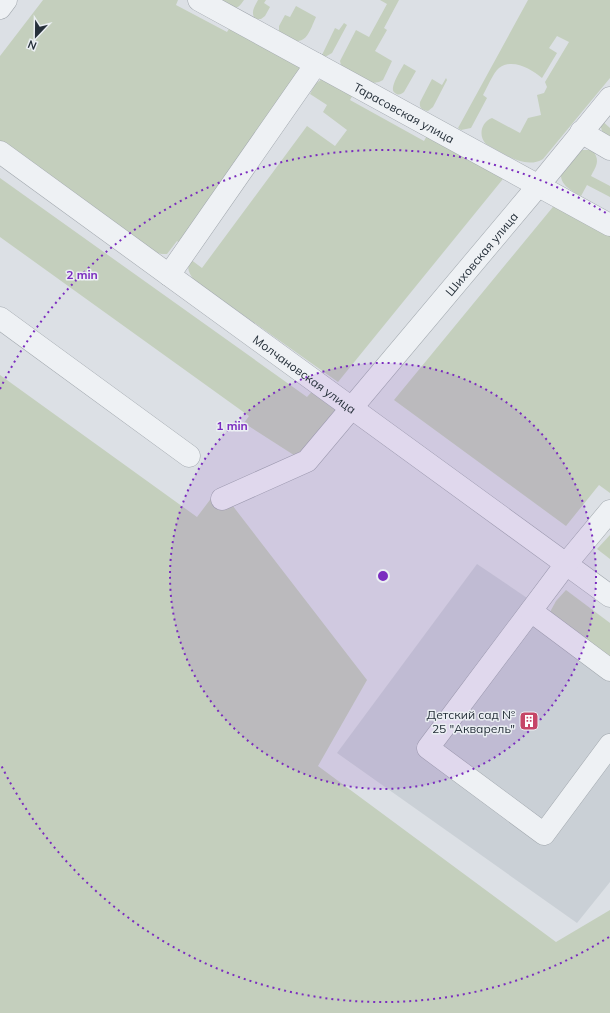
<svg xmlns="http://www.w3.org/2000/svg" width="610" height="1013" font-family="Mulish,sans-serif">
  <rect width="100%" height="100%" fill="#dce0e5"/>
  <path fill="#cad0d6" d="M477,564L536,604L610,658V882L577,923L337,753Z"/>
  <g fill="#c4cfbd">
    <path d="M43,0H178L176,5L227,32L232,24L303,69L180,243L177,241L167,254H162L157,253L0,143V56Z"/>
    <path d="M219,0H244C241,4 239,8 234,8Z"/>
    <path d="M258,0H266L264,3L270,7L265,16L261,19H257L254,17C251,11 255,6 258,0Z"/>
    <path d="M380,0H399L384,28L387,30L375,51L392,61L383,80L379,82L373,83L346,69L341,65L340,61L356,30L369,37L387,4Z"/>
    <path d="M528,0H610V78L543,159C525,170 503,153 486,144C478,136 481,122 492,118L520,133L528,118L541,115L537,95L544,93L547,87L545,82L569,42L557,36L549,48L557,53L542,78C531,69 513,58 499,68C493,73 487,88 483,95L487,98L471,128L461,130L458,128Z"/>
    <path d="M296,6L316,17C310,30 306,48 289,38C285,36 282,34 279,31V26L285,15L290,17Z"/>
    <path d="M344,23L347,25L332,53L325,57H321L335,28L339,30Z"/>
    <path d="M404,64L416,71L404,92C401,94 399,96 395,93C388,89 401,70 404,64Z"/>
    <path d="M446,78L447,80L433,107L428,111C422,110 419,108 420,102L432,79L442,85Z"/>
    <path d="M322,79L355,91L350,100L424,141L429,132L507,174L338,382L194,280C189,273 186,268 190,259L202,268L307,126L335,146L347,130L323,112L327,105L310,94L315,84Z"/>
    <path d="M601,120L610,128V135L607,139C602,133 600,128 601,120Z"/>
    <path d="M582,150H591L594,152C600,162 596,166 591,176L610,186V197L587,185L581,196C572,191 557,184 562,170C563,168 567,165 568,163C573,157 575,153 582,150Z"/>
    <path d="M0,178L307,397L316,387L343,407L300,459L244,423L249,416L0,237Z"/>
    <path d="M557,202L610,232V493L599,485L566,526L394,400Z"/>
    <path d="M0,375L197,517L219,488L367,680L318,766L556,942L610,910V1013H0Z"/>
    <path d="M610,535V559L597,549Z"/>
    <path d="M566,590L610,623V665L550,612L556,601Z"/>
  </g>
  <g fill="none" stroke-linecap="round" stroke-linejoin="round">
    <g stroke="#a2a8ae" stroke-width="23">
      <g id="minor">
        <path id="s1" d="M199,0L610,225"/>
        <path d="M0,8L6,0"/>
        <path d="M581,132L610,149"/>
        <path id="s2" d="M0,152L610,596"/>
        <path d="M169,275L316,64"/>
        <path d="M0,318L189,456"/>
        <path id="s3" d="M222,499L307,461L538,186L610,98"/>
        <path d="M610,511L566,564L428,748L544,834L610,745"/>
        <path d="M531,611L610,670"/>
      </g>
    </g>
    <use href="#minor" stroke="#eef1f4" stroke-width="22"/>
  </g>
  <circle cx="383" cy="576" r="213" fill="#7b2cbf" fill-opacity=".12"/>
  <g fill="none" stroke="#7b2cbf" stroke-width="2" stroke-dasharray="2 4">
    <circle cx="383" cy="576" r="213"/>
    <path d="M609 937A426 426 0 0 1 0 763M0 389A426 426 0 0 1 609 215"/>
  </g>
  <defs>
    <g id="building-square" transform="scale(1)"><rect x="-9" y="-9" width="18" height="18" rx="4" fill="#c64567" stroke="#ebeff3"/><path d="M-4-6H4V6H1V3H-1V6H-4ZM-2.5-4.3h1.7v1.8h-1.7ZM.8-4.3h1.7v1.8H.8ZM-2.5-1h1.7V.8h-1.7ZM.8-1h1.7V.8H.8Z" fill="#fff"/></g>
  </defs>
  <g fill-rule="evenodd">
    <use href="#building-square" x="529" y="721"/>
  </g>
  <g text-anchor="middle" dominant-baseline="central" stroke-width="3" stroke-linejoin="round" paint-order="stroke">
    <g font-size="12" fill="#26303a" stroke="#ebeff3">
      <text stroke="none"><textPath href="#s1" startOffset="234">Тарасовская улица</textPath></text>
      <text stroke="none"><textPath href="#s3" startOffset="364">Шиховская улица</textPath></text>
      <text stroke="none"><textPath href="#s2" startOffset="377">Молчановская улица</textPath></text>
    </g>
    <g font-size="12" fill="#26303a" stroke="#ebeff3" text-anchor="end">
      <text x="515" y="714">Детский сад №<tspan x="515" dy="14">25 "Акварель"</tspan></text>
    </g>
  </g>
  <circle cx="383" cy="576" r="6" fill="#7b2cbf" stroke="#ebeff3" stroke-width="2"/>
  <g font-size="12" text-anchor="middle" font-weight="bold" fill="#7b2cbf" stroke="#ebeff3" stroke-width="3" stroke-linejoin="round" paint-order="stroke">
    <text x="82" y="279">2 min</text>
    <text x="232" y="430">1 min</text>
  </g>
  <g transform="translate(36 36) rotate(202)" stroke="#ebeff3" stroke-width="3" paint-order="stroke">
  <path d="M0-3L7 15L0 10L-7 15Z" fill="#26303a"/>
  <text y="-6" font-size="11" font-weight="bold" text-anchor="middle" fill="#26303a">N</text>
  </g>
</svg>
